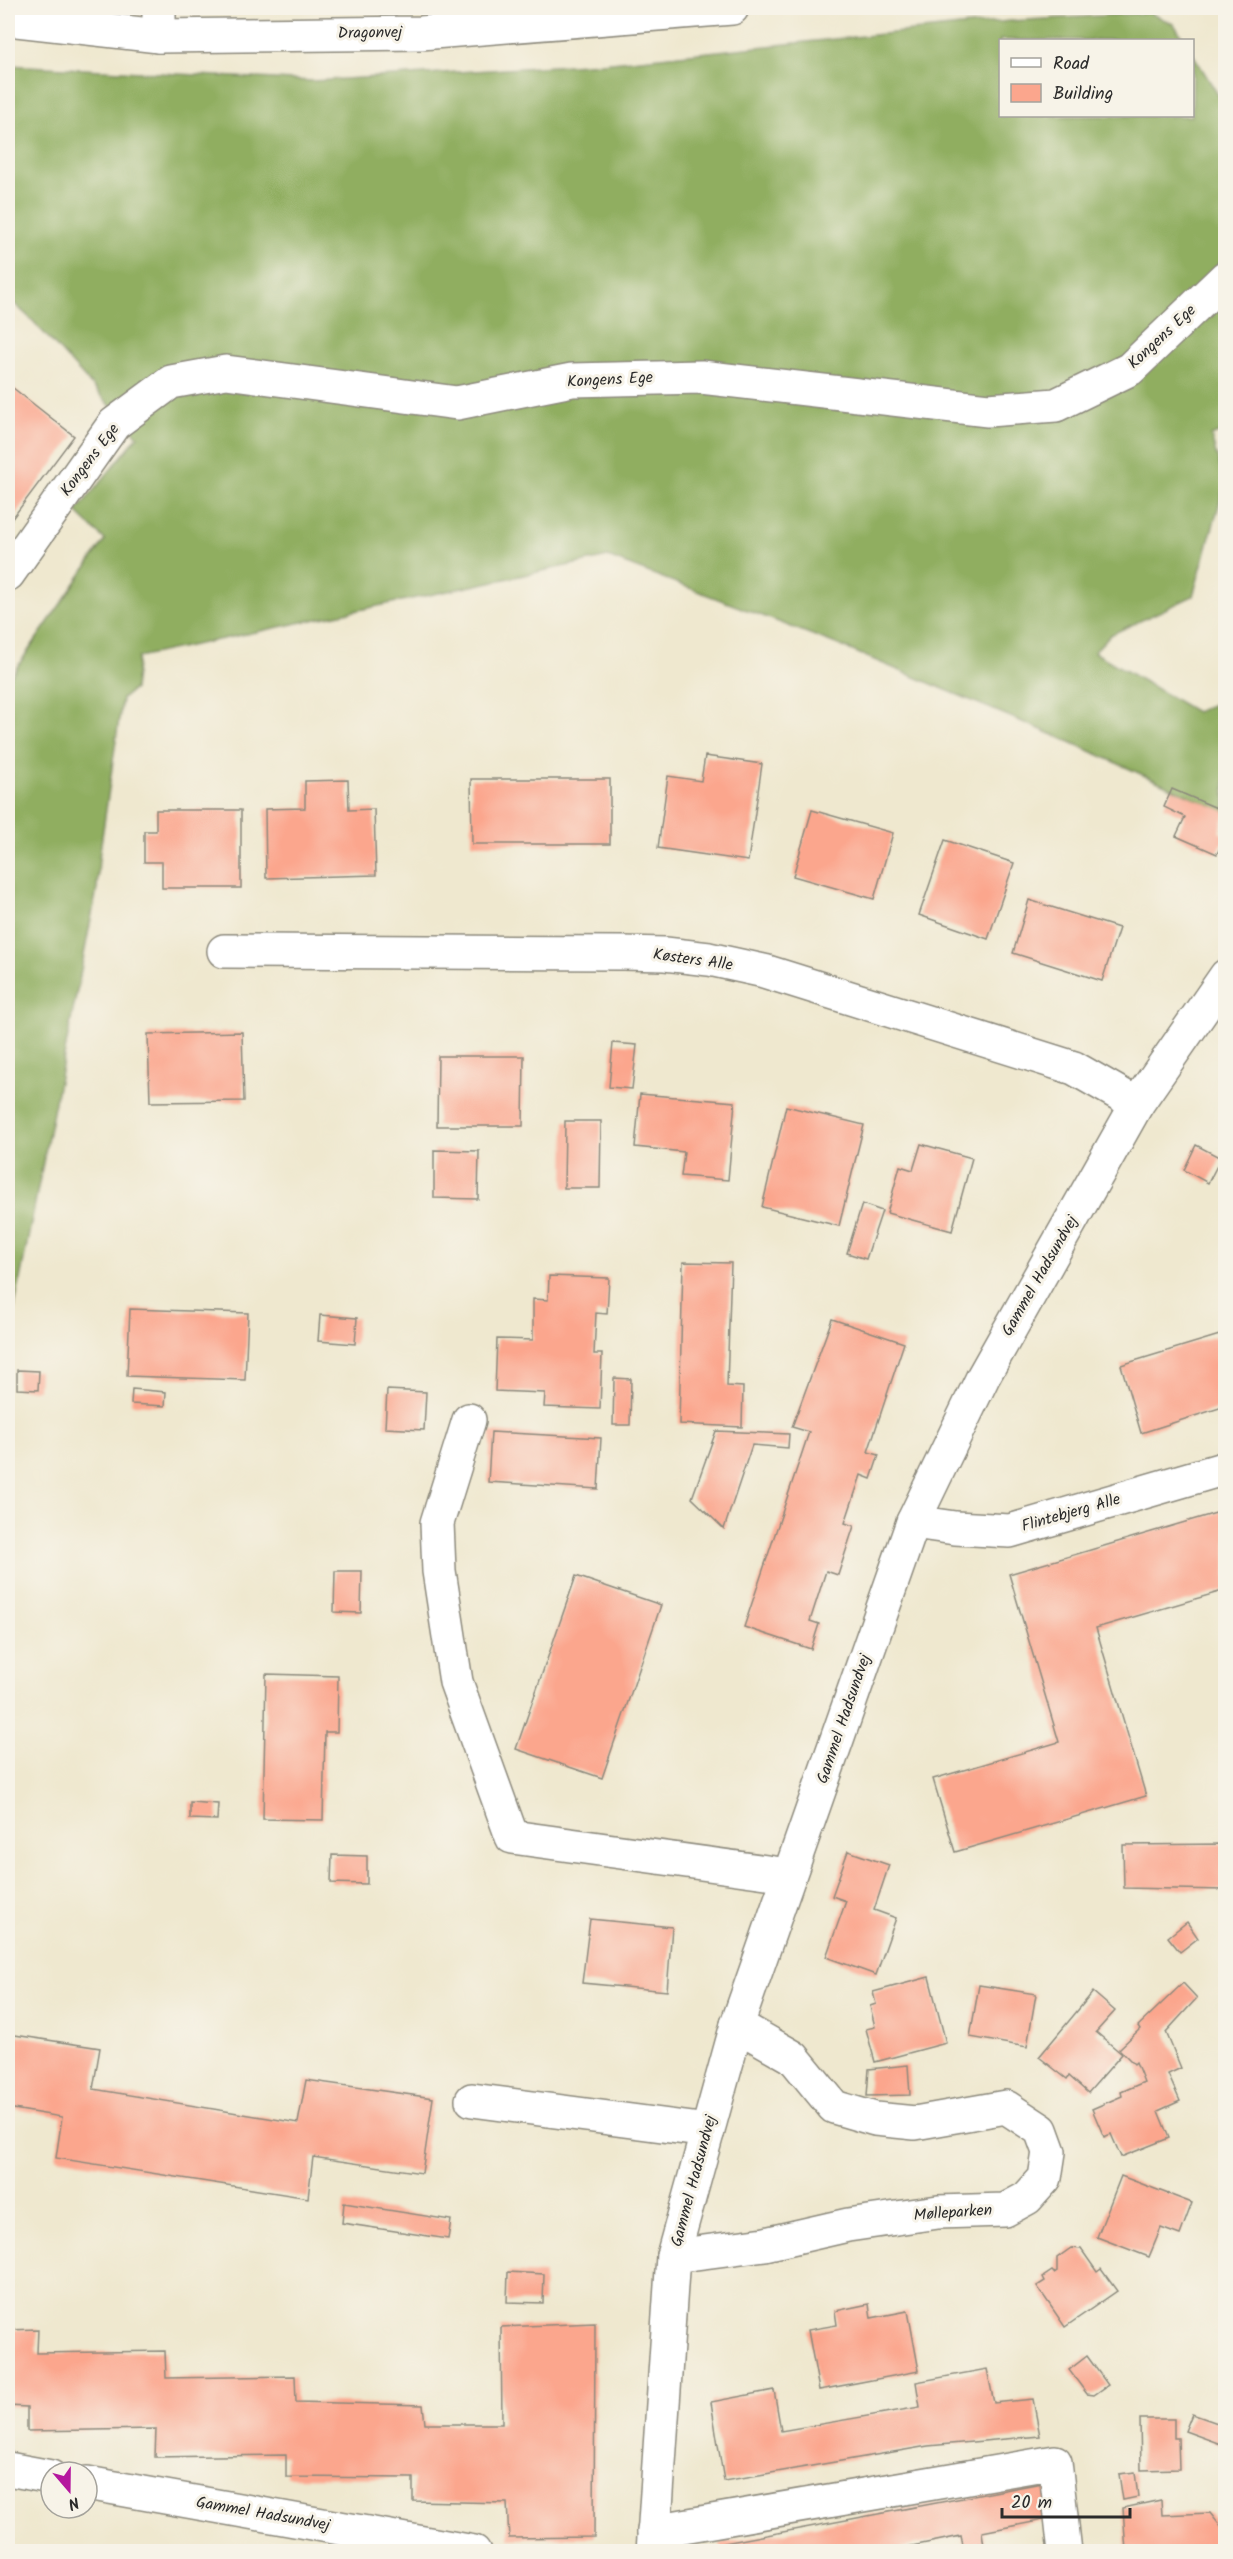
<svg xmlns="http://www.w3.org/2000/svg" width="1233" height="2559" font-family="Kalam,sans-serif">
  <rect width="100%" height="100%" fill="#f7f3e8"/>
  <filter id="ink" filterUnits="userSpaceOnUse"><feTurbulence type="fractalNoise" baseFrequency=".0167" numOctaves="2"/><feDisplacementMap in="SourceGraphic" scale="12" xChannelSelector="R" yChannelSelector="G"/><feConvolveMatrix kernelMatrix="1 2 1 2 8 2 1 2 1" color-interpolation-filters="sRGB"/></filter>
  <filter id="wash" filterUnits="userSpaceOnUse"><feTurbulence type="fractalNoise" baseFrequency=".008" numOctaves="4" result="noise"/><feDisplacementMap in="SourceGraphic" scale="24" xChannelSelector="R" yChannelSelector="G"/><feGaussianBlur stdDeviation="1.35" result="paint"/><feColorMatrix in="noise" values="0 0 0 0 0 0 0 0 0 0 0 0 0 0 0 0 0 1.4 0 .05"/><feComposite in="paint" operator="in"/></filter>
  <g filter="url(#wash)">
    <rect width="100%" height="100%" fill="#efe8cf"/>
    <path fill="#90ae61" stroke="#5e6c46" stroke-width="1.5" d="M1150,13L1174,24L1184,40H1000V116H1192L1193,54L1225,106L1226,430L1211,436L1225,484L1193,596L1110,635L1094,652L1196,712L1225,699V812L1068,741L836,644L608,557L138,657L134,689L122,699L99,858L97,889L8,1340V680L105,540L76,512L138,436L32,320L8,298V65L312,81L602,63L1009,21Z"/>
    <g id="blocks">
      <g fill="#fba68d">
        <path d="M8,384L74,436L8,524Z"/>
        <path d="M705,756L762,764L748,861L658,848L668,776L701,781Z"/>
        <path d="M471,779H610V844H472Z"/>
        <path d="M348,780L349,810L374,809L376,875L266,878L265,809L305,808V781Z"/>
        <path d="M1172,789L1226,812L1219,832L1226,835L1217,854L1176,836L1185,817L1164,807Z"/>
        <path d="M156,810H241V888H162V862H144V831H156Z"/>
        <path d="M812,810L893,833L874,899L793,876Z"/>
        <path d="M945,840L1014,863L988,939L919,915Z"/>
        <path d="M1029,900L1119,928L1102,981L1013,953Z"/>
        <path d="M242,1032L244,1101L150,1102L148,1034Z"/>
        <path d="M613,1043L637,1045L632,1089L609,1087Z"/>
        <path d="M438,1056H524L523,1126H437Z"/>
        <path d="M640,1094L735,1102L728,1180L681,1176L684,1152L635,1147Z"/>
        <path d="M786,1106L864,1125L839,1226L762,1207Z"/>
        <path d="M565,1121H601L600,1188H564Z"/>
        <path d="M921,1144L972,1158L952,1231L887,1213L900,1166L913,1170Z"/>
        <path d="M1196,1145L1221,1158L1208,1183L1184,1170Z"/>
        <path d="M434,1150L479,1151L478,1199L434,1198Z"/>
        <path d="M862,1204L882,1211L866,1259L847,1253Z"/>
        <path d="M683,1262L731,1263L727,1386L743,1387L742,1427L679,1424Z"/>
        <path d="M549,1276L609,1278L607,1314L596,1313L594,1354H602L600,1409L544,1407L545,1393L495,1391L497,1339L533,1340V1299L548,1300Z"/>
        <path d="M130,1309L248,1313L245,1380L127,1376Z"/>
        <path d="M320,1315L357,1318L355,1344L318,1341Z"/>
        <path d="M832,1319L904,1343L868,1452L879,1455L871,1479L861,1475L845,1523L854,1526L838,1575L826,1571L810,1621L819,1624L811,1649L744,1627L809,1432L792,1427Z"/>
        <path d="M1226,1333V1406L1141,1433L1121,1365Z"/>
        <path d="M17,1370L39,1371L38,1390L17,1389Z"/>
        <path d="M614,1378L631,1379L630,1425H613Z"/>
        <path d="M132,1389L166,1392L165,1406L131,1404Z"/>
        <path d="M387,1390L426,1392L424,1430L385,1428Z"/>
        <path d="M716,1431L789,1434L788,1448L752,1445L724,1529L692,1498Z"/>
        <path d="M491,1432L601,1438L598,1489L488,1482Z"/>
        <path d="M1226,1510V1590L1096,1628L1146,1796L955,1852L933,1779L1059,1742L1009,1574Z"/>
        <path d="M335,1571H362L361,1613L334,1612Z"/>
        <path d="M576,1576L661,1605L602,1778L516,1749Z"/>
        <path d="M266,1674L338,1676L337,1732H325L323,1820L263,1819Z"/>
        <path d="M190,1802L218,1804L217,1820L190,1819Z"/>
        <path d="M1226,1844V1890L1124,1888L1123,1845Z"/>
        <path d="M848,1851L889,1865L874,1910L896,1918L876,1975L826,1957L846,1901L832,1896Z"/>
        <path d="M332,1855L367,1856V1884L331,1883Z"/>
        <path d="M590,1919L672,1927L667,1991L582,1983Z"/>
        <path d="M1187,1922L1198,1938L1180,1952L1168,1937Z"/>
        <path d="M929,1977L946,2043L875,2062L866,2029L875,2027L870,2006L876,2004L873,1992Z"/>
        <path d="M1183,1983L1197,1998L1166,2032L1181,2068L1168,2074L1180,2101L1158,2111L1169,2138L1121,2157L1111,2134L1104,2137L1092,2109L1122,2096L1121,2092L1144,2082L1136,2062L1134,2064L1119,2049L1140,2029L1138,2026Z"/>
        <path d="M979,1985L1036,1994L1027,2047L970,2037Z"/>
        <path d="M1093,1992L1115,2011L1096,2032L1122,2054L1088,2093L1069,2076L1067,2079L1039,2057Z"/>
        <path d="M8,2034L100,2048L93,2089L298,2123L306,2080L433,2098L422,2173L313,2157L308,2198L56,2158L62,2117L8,2108Z"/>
        <path d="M908,2065L910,2095L867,2096L869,2069Z"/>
        <path d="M1121,2176L1192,2203L1180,2235L1161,2228L1149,2257L1097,2237Z"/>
        <path d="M344,2203L451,2220L448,2239L342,2223Z"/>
        <path d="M1071,2248L1081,2249L1097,2272L1101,2269L1117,2291L1065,2327L1037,2286L1045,2281L1043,2277L1052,2271L1054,2273L1057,2271V2258Z"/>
        <path d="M508,2272L544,2274L543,2303L507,2302Z"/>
        <path d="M869,2304L871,2318L908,2311L919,2371L819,2390L808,2330L837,2325L835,2311Z"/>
        <path d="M595,2323L594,2537L509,2538L507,2503L413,2501V2478L286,2477V2455L155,2457L156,2429L27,2431V2407L8,2406V2330L38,2329L37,2353L165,2351L166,2378L295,2376L296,2402L423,2405L425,2424H502L501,2327Z"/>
        <path d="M1087,2356L1108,2385L1094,2395L1087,2394L1069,2370Z"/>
        <path d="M987,2369L994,2403L1033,2399L1040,2436L928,2446L724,2481L711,2402L774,2390L781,2431L920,2407L916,2382Z"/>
        <path d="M1192,2414L1226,2426V2446L1185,2431Z"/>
        <path d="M1140,2419H1174V2438H1178L1179,2469L1141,2470Z"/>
        <path d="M1135,2472L1138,2497L1123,2500L1119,2474Z"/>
        <path d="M1047,2482L1054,2518L982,2532L984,2546L964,2550L961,2536L902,2548L903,2552H721L719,2544Z"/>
        <path d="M1161,2500L1162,2515L1210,2513L1226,2533V2547L1196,2552H1126L1123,2508Z"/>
      </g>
    </g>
  </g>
  <g filter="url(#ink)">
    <use href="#blocks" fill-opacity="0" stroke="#8d8a7d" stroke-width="1.5"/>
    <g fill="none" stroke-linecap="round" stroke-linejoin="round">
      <g stroke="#8d8a7d" stroke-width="36">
        <g id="minor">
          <path d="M159,8V36"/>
          <path d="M8,574L114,424L171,382L226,372L457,403L572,380L701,377L988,410L1056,405L1130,369L1226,277"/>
          <path d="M224,951L623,953L665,954L709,959L764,971L1074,1068L1137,1104"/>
          <path d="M469,1420L437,1523L439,1571L456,1682L512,1837L789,1875"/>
          <path d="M913,1522L955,1528L1010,1531L1226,1468"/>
          <path d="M472,2100L708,2131"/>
          <path d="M673,2256L765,2244L848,2225L938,2212L1005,2210L1027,2198L1045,2178L1049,2152L1041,2130L1006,2107L915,2123L875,2119L834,2107L793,2057L737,2025"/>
          <path d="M8,2469L51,2477"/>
          <path d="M87,2483L474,2552"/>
          <path d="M654,2531L1055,2462L1065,2552"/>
          <path d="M653,2552L673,2256L737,2025L913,1522L983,1377L1137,1104L1226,976"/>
        </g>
      </g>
      <g stroke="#8d8a7d" stroke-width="36">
        <path id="major" d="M8,19L159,36L421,33L732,8"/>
      </g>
      <use href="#minor" stroke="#fff" stroke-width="33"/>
      <use href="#major" stroke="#fff" stroke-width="33"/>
    </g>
  </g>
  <g text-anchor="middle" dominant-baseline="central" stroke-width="6" stroke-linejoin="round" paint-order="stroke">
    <g font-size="16" fill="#2b2b2b" stroke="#f7f3e8">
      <text transform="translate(370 33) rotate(-1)">Dragonvej</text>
      <text transform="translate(1162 337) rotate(-43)">Kongens Ege</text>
      <text transform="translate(610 380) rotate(-3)">Kongens Ege</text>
      <text transform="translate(90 460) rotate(-53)">Kongens Ege</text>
      <text transform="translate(693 960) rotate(8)">Køsters Alle</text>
      <text transform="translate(1040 1276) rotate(-60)">Gammel Hadsundvej</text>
      <text transform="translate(1071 1513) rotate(-16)">Flintebjerg Alle</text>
      <text transform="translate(844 1719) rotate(-71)">Gammel Hadsundvej</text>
      <text transform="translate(694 2181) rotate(-75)">Gammel Hadsundvej</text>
      <text transform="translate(953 2213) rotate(-4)">Mølleparken</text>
      <text transform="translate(263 2514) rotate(10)">Gammel Hadsundvej</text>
    </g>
  </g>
  <rect width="1233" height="2559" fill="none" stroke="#f7f3e8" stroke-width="30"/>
  <rect x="999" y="39" width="195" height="78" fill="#f7f3e8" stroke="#a5a39c" stroke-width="1.5"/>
  <rect x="1011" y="58" width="30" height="9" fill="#ffffff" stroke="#a5a39c" stroke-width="1.5"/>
  <text x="1053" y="69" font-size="18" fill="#2b2b2b">Road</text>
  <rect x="1011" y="84" width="30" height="18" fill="#fba68d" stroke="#a5a39c" stroke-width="1.5"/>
  <text x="1053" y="99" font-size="18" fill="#2b2b2b">Building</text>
  <g transform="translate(69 2490) rotate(160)"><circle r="28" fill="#f7f3e8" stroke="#a5a39c" stroke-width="1.5"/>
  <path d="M0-4.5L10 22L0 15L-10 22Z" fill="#b5179e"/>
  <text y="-9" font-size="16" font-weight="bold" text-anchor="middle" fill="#2b2b2b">N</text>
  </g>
  <path d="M1002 2508v9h128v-9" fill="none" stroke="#2b2b2b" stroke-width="3"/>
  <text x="1011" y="2508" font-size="18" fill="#2b2b2b" stroke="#f7f3e8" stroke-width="4.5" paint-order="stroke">20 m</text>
</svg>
